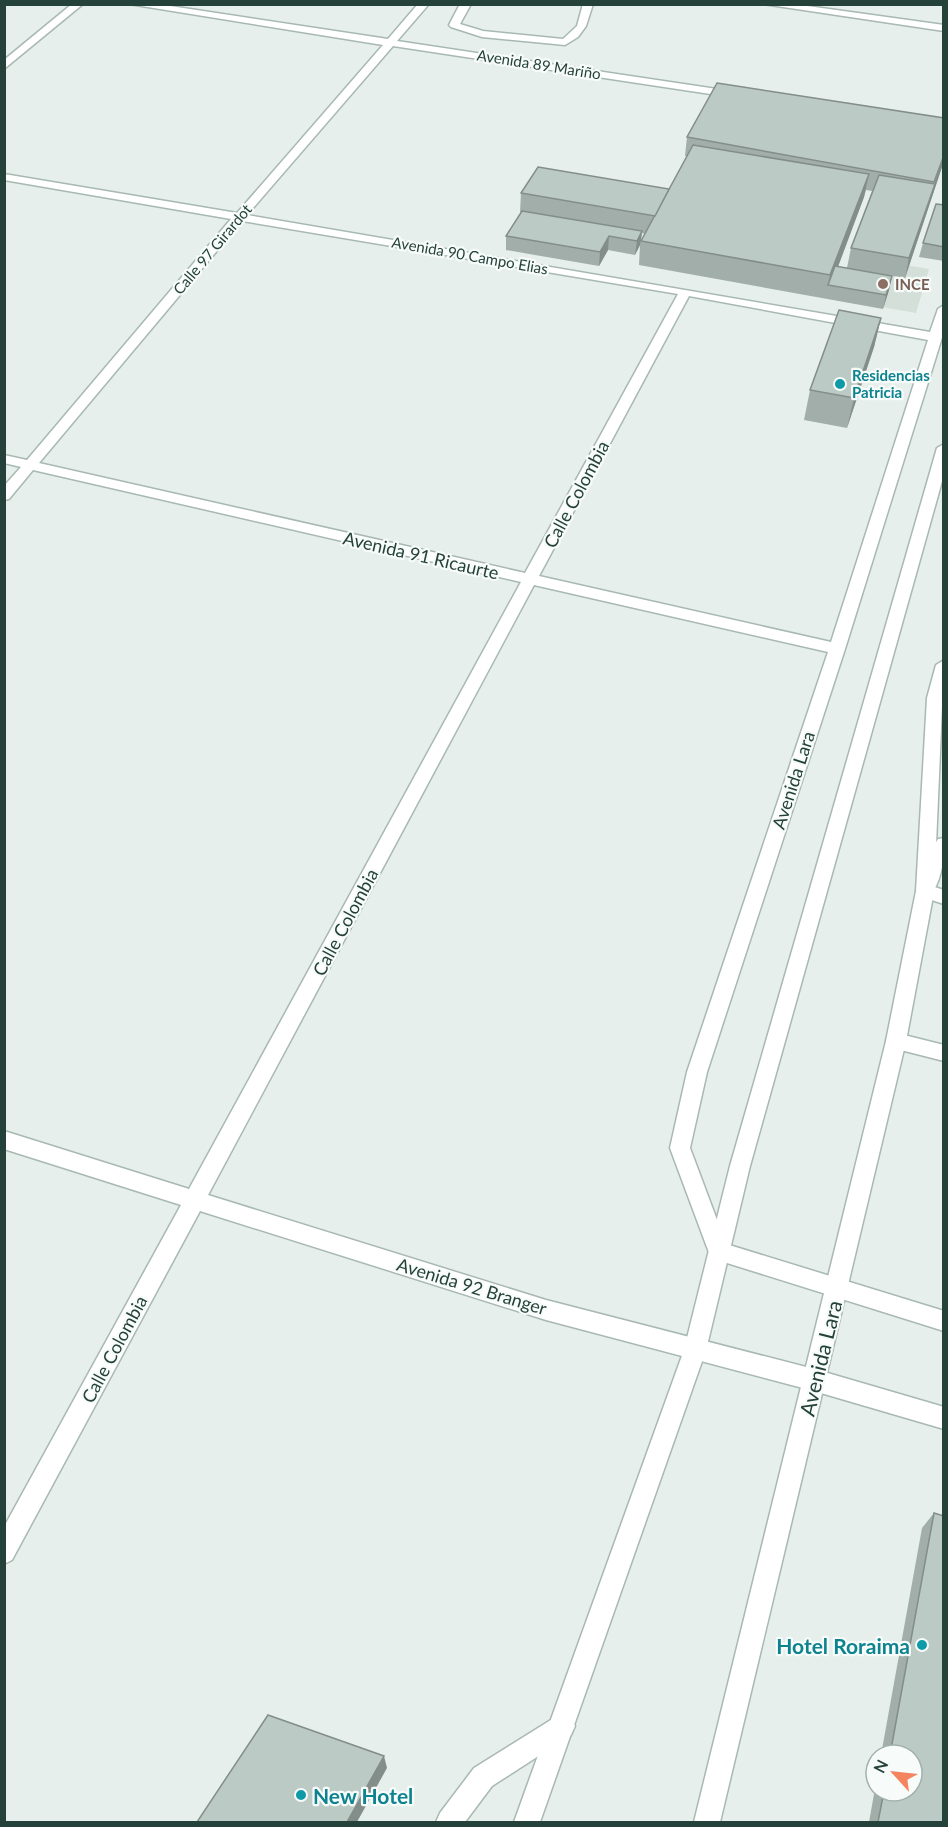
<svg xmlns="http://www.w3.org/2000/svg" width="948" height="1827" font-family="Lato,sans-serif">
  <rect width="100%" height="100%" fill="#e6efeb"/>
  <path fill="#d4dfda" d="M851,256L929,269L916,313L836,299Z"/>
  <g fill="none" stroke-linecap="round" stroke-linejoin="round">
    <g stroke="#a8b8b2" stroke-width="3">
      <g id="service">
        <path d="M460,4H471L460,24L483,31L563,39L577,26L583,4H593L586,26L578,37L565,45L482,37L451,27L449,25Z"/>
        <path d="M925,884L944,890V904L919,896L916,891L919,886Z"/>
        <path d="M896,1033L944,1045V1061L889,1047L886,1041L889,1035Z"/>
        <path d="M562,1713L571,1717L575,1726L571,1735L492,1786L465,1822H436L440,1813L474,1768Z"/>
      </g>
    </g>
    <g stroke="#a8b8b2" stroke-width="3">
      <g id="minor">
        <path d="M72,4H83L4,69V60Z"/>
        <path d="M129,4H157L388,39L418,4H429L397,41L737,92L742,95L737,98L393,46L247,215L930,332L938,309L944,305V331L845,649L707,1072L690,1148L726,1244L944,1311V1331L711,1258L670,1148L687,1072L828,652L534,585L208,1195L546,1300L814,1369L944,1407V1429L814,1391L546,1320L200,1211L12,1560L4,1564V1527L181,1205L4,1149V1131L189,1189L521,582L33,470L9,499L4,500V486L21,467L4,463V455L27,460L231,219L4,180V174L237,213L383,45ZM242,221L678,294L525,573L39,463ZM689,296L928,340L831,642L539,576Z"/>
        <path d="M763,4H793L944,25V31Z"/>
        <path d="M944,838C944,858 943,874 933,892L927,894L921,892L918,887L935,844L938,839Z"/>
      </g>
    </g>
    <g stroke="#a8b8b2" stroke-width="3">
      <g id="tertiary">
        <path d="M944,444V474L750,1166L706,1350L540,1822H514L684,1350L730,1166L937,448Z"/>
        <path d="M944,660L934,891L906,1041L720,1822H694L886,1041L916,891L927,698L936,665Z"/>
      </g>
    </g>
    <use href="#service" fill="#fff" fill-rule="evenodd"/>
    <use href="#minor" fill="#fff" fill-rule="evenodd"/>
    <use href="#tertiary" fill="#fff" fill-rule="evenodd"/>
  </g>
  <g fill="#a1aea9" fill-rule="evenodd">
    <path d="M944,118V161L905,278L847,268L851,248L872,191L866,190L864,197L838,267L892,276L889,290L883,309L639,265L640,245L635,255L608,250L599,266L506,250V236L521,212H520L521,193L669,189L687,156H685L687,137ZM642,233L645,234L641,241Z"/>
    <path d="M944,205V261L919,257L923,243Z"/>
    <path d="M881,318L874,347L847,428L804,420L810,390Z"/>
    <path d="M934,1513L944,1822H869L876,1783V1791H912V1755H881L922,1528Z"/>
  </g>
  <g fill="#838d89">
    <path d="M944,155V161L905,278L909,258Z"/>
    <path d="M869,174L864,197L831,285H828L830,275Z"/>
    <path d="M642,231L640,245L635,255L637,241Z"/>
    <path d="M609,236L608,250L599,266L600,252Z"/>
    <path d="M892,276L889,290L883,309L886,295Z"/>
    <path d="M881,318L874,347L847,428L854,398Z"/>
    <path d="M384,1756L387,1768L357,1822H347Z"/>
  </g>
  <g fill="#bbcac4" stroke="#838d89" stroke-width="1.5">
    <path d="M717,83L944,118V155L934,182L687,137Z"/>
    <path d="M693,145L869,174L830,275L641,241Z"/>
    <path d="M538,167L669,189L655,216L521,193Z"/>
    <path d="M879,175L935,184L909,258L851,248Z"/>
    <path d="M936,204L944,205V247L923,243Z"/>
    <path d="M522,211L642,231L637,241L609,236L600,252L506,236Z"/>
    <path d="M835,266L892,276L886,295L828,285Z"/>
    <path d="M839,310L881,318L854,398L810,390Z"/>
    <path d="M934,1513L944,1516V1822H878L884,1791H912V1755H890Z"/>
    <path d="M268,1715L384,1756L347,1822H197Z"/>
  </g>
  <circle fill="#8d6e63" stroke="#f7fbf9" stroke-width="2" cx="883" cy="284" r="6"/>
  <g fill="#0f9aa8" stroke="#f7fbf9" stroke-width="2">
    <circle cx="840" cy="384" r="6"/>
    <circle cx="922" cy="1645" r="6"/>
    <circle cx="301" cy="1795" r="6"/>
  </g>
  <g text-anchor="middle" dominant-baseline="central" stroke-width="4.5" stroke-linejoin="round" paint-order="stroke">
    <g font-size="15" fill="#24423a" stroke="#f7fbf9">
      <text transform="translate(539 64) rotate(9)">Avenida 89 Mariño</text>
      <text transform="translate(212 249) rotate(-50)">Calle 97 Girardot</text>
      <text transform="translate(470 255) rotate(10)">Avenida 90 Campo Elias</text>
    </g>
    <g font-size="15" font-weight="bold" fill="#785e54" stroke="#f7fbf9" text-anchor="start">
      <text x="895" y="284">INCE</text>
    </g>
    <g font-size="15" font-weight="bold" fill="#0d838f" stroke="#f7fbf9" text-anchor="start">
      <text x="852" y="375">Residencias<tspan x="852" dy="17">Patricia</tspan></text>
    </g>
    <g font-size="18" fill="#24423a" stroke="#f7fbf9">
      <text transform="translate(576 494) rotate(-62)">Calle Colombia</text>
      <text transform="translate(421 555) rotate(13)">Avenida 91 Ricaurte</text>
      <text transform="translate(793 780) rotate(-72)">Avenida Lara</text>
      <text transform="translate(345 922) rotate(-62)">Calle Colombia</text>
      <text transform="translate(472 1286) rotate(17)">Avenida 92 Branger</text>
      <text transform="translate(114 1349) rotate(-62)">Calle Colombia</text>
    </g>
    <g font-size="21" fill="#24423a" stroke="#f7fbf9">
      <text transform="translate(820 1358) rotate(-76)">Avenida Lara</text>
    </g>
    <g font-size="21" font-weight="bold" fill="#0d838f" stroke="#f7fbf9" text-anchor="end">
      <text x="910" y="1645">Hotel Roraima</text>
      <text x="313" y="1795" text-anchor="start">New Hotel</text>
    </g>
  </g>
  <rect width="948" height="1827" fill="none" stroke="#24423a" stroke-width="12"/>
  <g transform="translate(894 1773) rotate(297)"><circle r="28" fill="#f7fbf9" stroke="#a3b1ad" stroke-width="1.5"/>
  <path d="M0-4.5L10 22L0 15L-10 22Z" fill="#f4845f"/>
  <text y="-9" font-size="16" font-weight="bold" text-anchor="middle" fill="#24423a">N</text>
  </g>
</svg>
